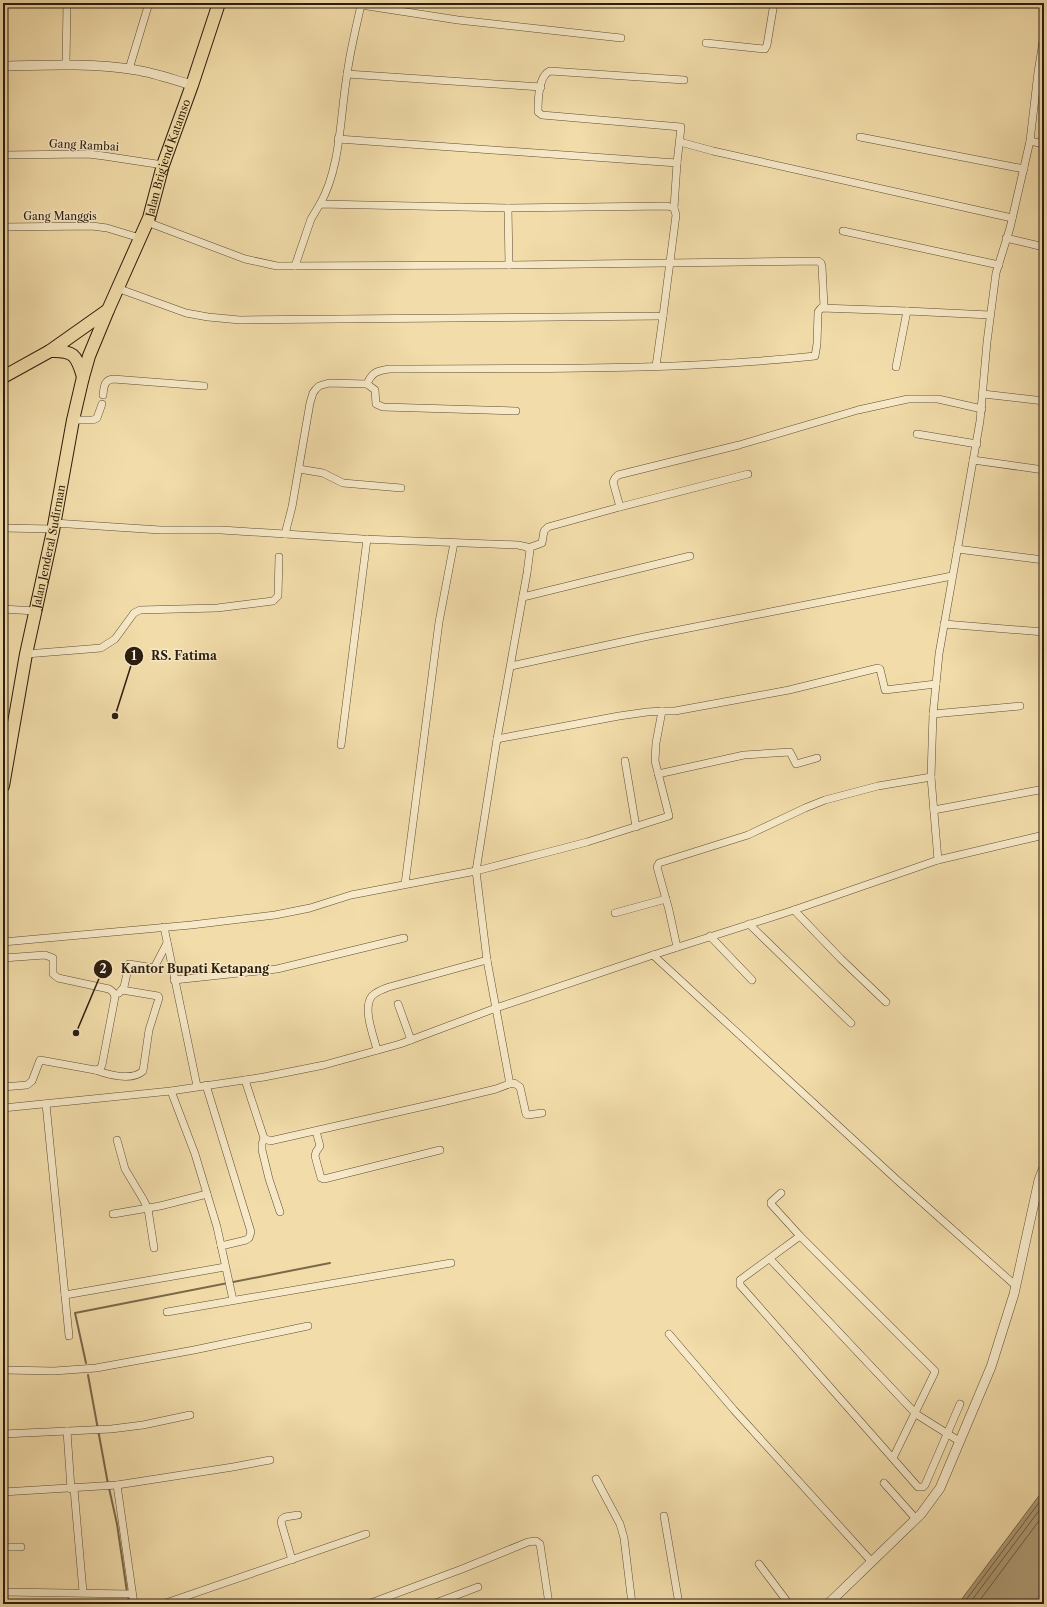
<svg xmlns="http://www.w3.org/2000/svg" width="1047" height="1607" font-family="'Libre Caslon Text',serif">
  <rect width="100%" height="100%" fill="#f2ddaa"/>
  <filter id="stains"><feTurbulence type="fractalNoise" baseFrequency=".005" numOctaves="4"/><feColorMatrix values="0 0 0 0 .2 0 0 0 0 .09 0 0 0 0 .02 0 0 0 .5 -.17"/></filter>
  <radialGradient id="worn" r=".72"><stop offset=".6" stop-color="#630" stop-opacity="0"/><stop offset="1" stop-color="#630" stop-opacity=".3"/></radialGradient>
  <path fill="#ae9b75" stroke="#7a684b" d="M1044,1489V1604H958Z"/>
  <g fill="none" stroke-linecap="round" stroke-linejoin="round">
    <g stroke="#6c5c41" stroke-width="1">
      <path d="M963,1604L1044,1496"/>
      <path d="M969,1604L1044,1504"/>
      <path d="M977,1604L1044,1514"/>
    </g>
    <g stroke="#7a684b" stroke-width="2">
      <path d="M86,1363L75,1313L330,1263"/>
      <path d="M88,1375L108,1484"/>
      <path d="M109,1488L117,1524L127,1592"/>
      <path d="M128,1596L129,1604"/>
    </g>
    <g stroke="#5d4c34" stroke-width="8">
      <g id="minor">
        <path d="M361,5L458,20L621,38"/>
        <path d="M706,43L765,49L767,45L774,3"/>
        <path d="M66,65L67,3"/>
        <path d="M129,69L149,3"/>
        <path d="M347,74L541,87"/>
        <path d="M860,137L1024,169"/>
        <path d="M338,139L677,163L681,127L542,115L538,112C538,101 538,76 550,71L684,80"/>
        <path d="M1030,141L1044,144"/>
        <path d="M680,142L713,151L1012,218"/>
        <path d="M3,155L88,154L104,156L163,165"/>
        <path d="M320,204C341,167 340,116 347,75C350,51 356,28 361,5L356,3"/>
        <path d="M508,208L509,265"/>
        <path d="M674,208L677,163"/>
        <path d="M147,222L245,259L277,266L509,265L818,261L821,263L822,266L824,307"/>
        <path d="M3,227L92,226L107,228L140,238"/>
        <path d="M843,231L999,265"/>
        <path d="M1006,238L1044,247"/>
        <path d="M117,288L186,313L208,317L240,320L663,316L676,215L674,208L667,206L508,208L320,204L311,219L295,266"/>
        <path d="M656,366L663,316"/>
        <path d="M896,367L907,311L990,315"/>
        <path d="M367,384C372,372 377,371 389,369C531,368 674,371 815,356L817,344L818,312L821,308L907,311"/>
        <path d="M983,394L1044,401"/>
        <path d="M103,395C104,387 104,380 113,379L204,386"/>
        <path d="M73,420H93L97,418L102,404"/>
        <path d="M917,434L977,444"/>
        <path d="M973,460L1044,470"/>
        <path d="M299,469L323,473L343,483L401,488"/>
        <path d="M620,507L748,474"/>
        <path d="M54,523L160,530H221L363,539L518,545L527,547L530,550L527,573L497,739L476,871L487,960L509,1079V1084L496,1089L442,1102L270,1141L264,1138L262,1132L245,1080"/>
        <path d="M3,528L53,529"/>
        <path d="M285,534L292,507L310,403L313,393L316,389L319,386L329,383L367,384L375,390L376,404L383,407L516,411"/>
        <path d="M528,548L542,543L544,531L548,527L620,507L613,482L615,478L618,475L739,445L858,410L908,399H938L982,409"/>
        <path d="M957,549L1044,560"/>
        <path d="M523,597L690,556"/>
        <path d="M3,609L35,611"/>
        <path d="M944,624L1044,632"/>
        <path d="M26,654L101,648L115,639L134,613L140,610L217,608L273,601L278,596L279,557"/>
        <path d="M511,666L644,637L952,576"/>
        <path d="M662,711H675L789,690L878,668L880,669L885,690L936,684"/>
        <path d="M933,714L1020,706"/>
        <path d="M341,745L367,539"/>
        <path d="M625,761L636,827"/>
        <path d="M658,774L744,755L790,752L796,764L817,758"/>
        <path d="M934,810L1044,789"/>
        <path d="M938,860L931,777L933,714L939,654L980,421L987,342L996,273L1010,228L1030,141L1038,72L1044,35"/>
        <path d="M405,884L439,622L454,543"/>
        <path d="M794,910L841,959L886,1002"/>
        <path d="M615,913L666,899"/>
        <path d="M749,924L851,1023"/>
        <path d="M164,927L197,1086"/>
        <path d="M710,936L752,980"/>
        <path d="M3,942L191,925L275,915L310,908L351,895L476,871L545,853L587,842L669,816L655,761L656,743L662,711L647,712L619,716L497,739"/>
        <path d="M677,947L669,910L657,867L659,863L748,835L805,808L825,800L878,786L931,777"/>
        <path d="M653,955L897,1180L1016,1286"/>
        <path d="M3,958L45,955L53,958V974L58,978L109,989L113,992L115,997L102,1065L100,1069L95,1070L40,1060L32,1081L27,1085L3,1087"/>
        <path d="M174,980L277,969L404,938"/>
        <path d="M119,993L124,987L129,964L154,968L167,943"/>
        <path d="M398,1004L411,1040"/>
        <path d="M377,1050C374,1037 362,1008 372,996C377,991 383,989 389,987L487,960"/>
        <path d="M95,1070C109,1075 132,1081 143,1071L149,1030L159,998L158,996L122,990"/>
        <path d="M509,1084L514,1083L520,1087L526,1114L528,1115L542,1113"/>
        <path d="M206,1085L251,1232L249,1238L246,1240L221,1246"/>
        <path d="M171,1091L195,1154L217,1227L233,1300"/>
        <path d="M46,1104L69,1336"/>
        <path d="M3,1108L171,1091L264,1077L324,1065L400,1044L496,1008L653,955L791,911L938,860L1044,835"/>
        <path d="M316,1131L320,1146L316,1152L315,1156L321,1178L324,1179L440,1150"/>
        <path d="M264,1138L262,1144V1150L269,1179L280,1212"/>
        <path d="M117,1140L125,1169L143,1199L148,1209L154,1248"/>
        <path d="M781,1193L771,1202V1204L800,1236L935,1371L934,1374L893,1458"/>
        <path d="M113,1214L160,1206L207,1194"/>
        <path d="M800,1236L740,1280V1285L918,1487H923L925,1485L960,1404"/>
        <path d="M770,1259L916,1414L959,1441"/>
        <path d="M65,1295L225,1267"/>
        <path d="M167,1312L451,1263"/>
        <path d="M669,1334L734,1410L872,1562"/>
        <path d="M3,1370L54,1371L96,1368L194,1350L308,1326"/>
        <path d="M67,1431L71,1489"/>
        <path d="M3,1434L111,1429L143,1425L190,1415"/>
        <path d="M596,1479L620,1524L624,1538L632,1604"/>
        <path d="M884,1483L916,1519"/>
        <path d="M117,1485L134,1604"/>
        <path d="M74,1489L83,1592"/>
        <path d="M3,1492L117,1485L233,1467L270,1460"/>
        <path d="M664,1516L679,1604"/>
        <path d="M3,1547H21"/>
        <path d="M292,1560L281,1522L282,1519L285,1517L298,1515"/>
        <path d="M759,1564L789,1604"/>
        <path d="M3,1592L132,1594"/>
        <path d="M163,1604L366,1534"/>
        <path d="M368,1604L462,1569L528,1542L536,1541L540,1544L549,1604"/>
        <path d="M433,1604L478,1587"/>
      </g>
    </g>
    <g stroke="#5d4c34" stroke-width="10">
      <g id="tertiary">
        <path d="M3,66C47,65 92,63 136,70C155,73 174,80 192,85"/>
        <path d="M828,1604L921,1514L940,1488L991,1367L1014,1294L1039,1180L1044,1167"/>
      </g>
    </g>
    <g stroke="#2b1c0d" stroke-width="14">
      <g id="primary">
        <path d="M50,351C73,350 77,355 83,377"/>
        <path d="M3,377L50,351L108,310"/>
        <path id="s1" d="M3,786L26,654L53,531L73,420L83,377L89,356L108,310L149,218L163,165L192,85L219,3"/>
      </g>
    </g>
    <use href="#minor" stroke="#f7e9c8" stroke-width="7"/>
    <use href="#tertiary" stroke="#f7e9c8" stroke-width="9"/>
    <use href="#primary" stroke="#f2ddaa" stroke-width="12"/>
  </g>
  <g text-anchor="middle" dominant-baseline="central" stroke-width="3" stroke-linejoin="round" paint-order="stroke">
    <g font-size="11" fill="#2b1c0d" stroke="#f7e9c8">
      <text transform="translate(84 145) rotate(3)">Gang Rambai</text>
      <text stroke="none"><textPath href="#s1" startOffset="652">Jalan Brigjend Katamso</textPath></text>
      <text x="60" y="216">Gang Manggis</text>
      <text stroke="none"><textPath href="#s1" startOffset="244">Jalan Jenderal Sudirman</textPath></text>
    </g>
  </g>
  <path fill="none" stroke="#2b1c0d" stroke-width="1.5" d="M115 716L134 656M76 1033L103 969"/>
  <g fill="#2b1c0d" stroke="#f7e9c8" stroke-width="1.5">
    <circle cx="115" cy="716" r="4"/>
    <circle cx="76" cy="1033" r="4"/>
    <circle cx="134" cy="656" r="10"/>
    <circle cx="103" cy="969" r="10"/>
  </g>
  <g font-size="12" text-anchor="middle" font-weight="bold" fill="#fff">
    <text x="134" y="660">1</text>
    <text x="103" y="973">2</text>
  </g>
  <g font-size="12" text-anchor="middle" font-weight="bold" fill="#2b1c0d" stroke="#f7e9c8" stroke-width="3" stroke-linejoin="round" paint-order="stroke">
    <text x="184" y="660">RS. Fatima</text>
    <text x="195" y="973">Kantor Bupati Ketapang</text>
  </g>
  <rect width="1047" height="1607" fill="none" stroke="#f2ddaa" stroke-width="16"/>
  <rect x="4" y="4" width="1039" height="1599" fill="none" stroke="#2b1c0d" stroke-width="2"/>
  <rect x="8" y="8" width="1031" height="1591" fill="none" stroke="#2b1c0d"/>
  <rect width="100%" height="100%" filter="url(#stains)"/>
  <rect width="100%" height="100%" fill="url(#worn)"/>
</svg>
